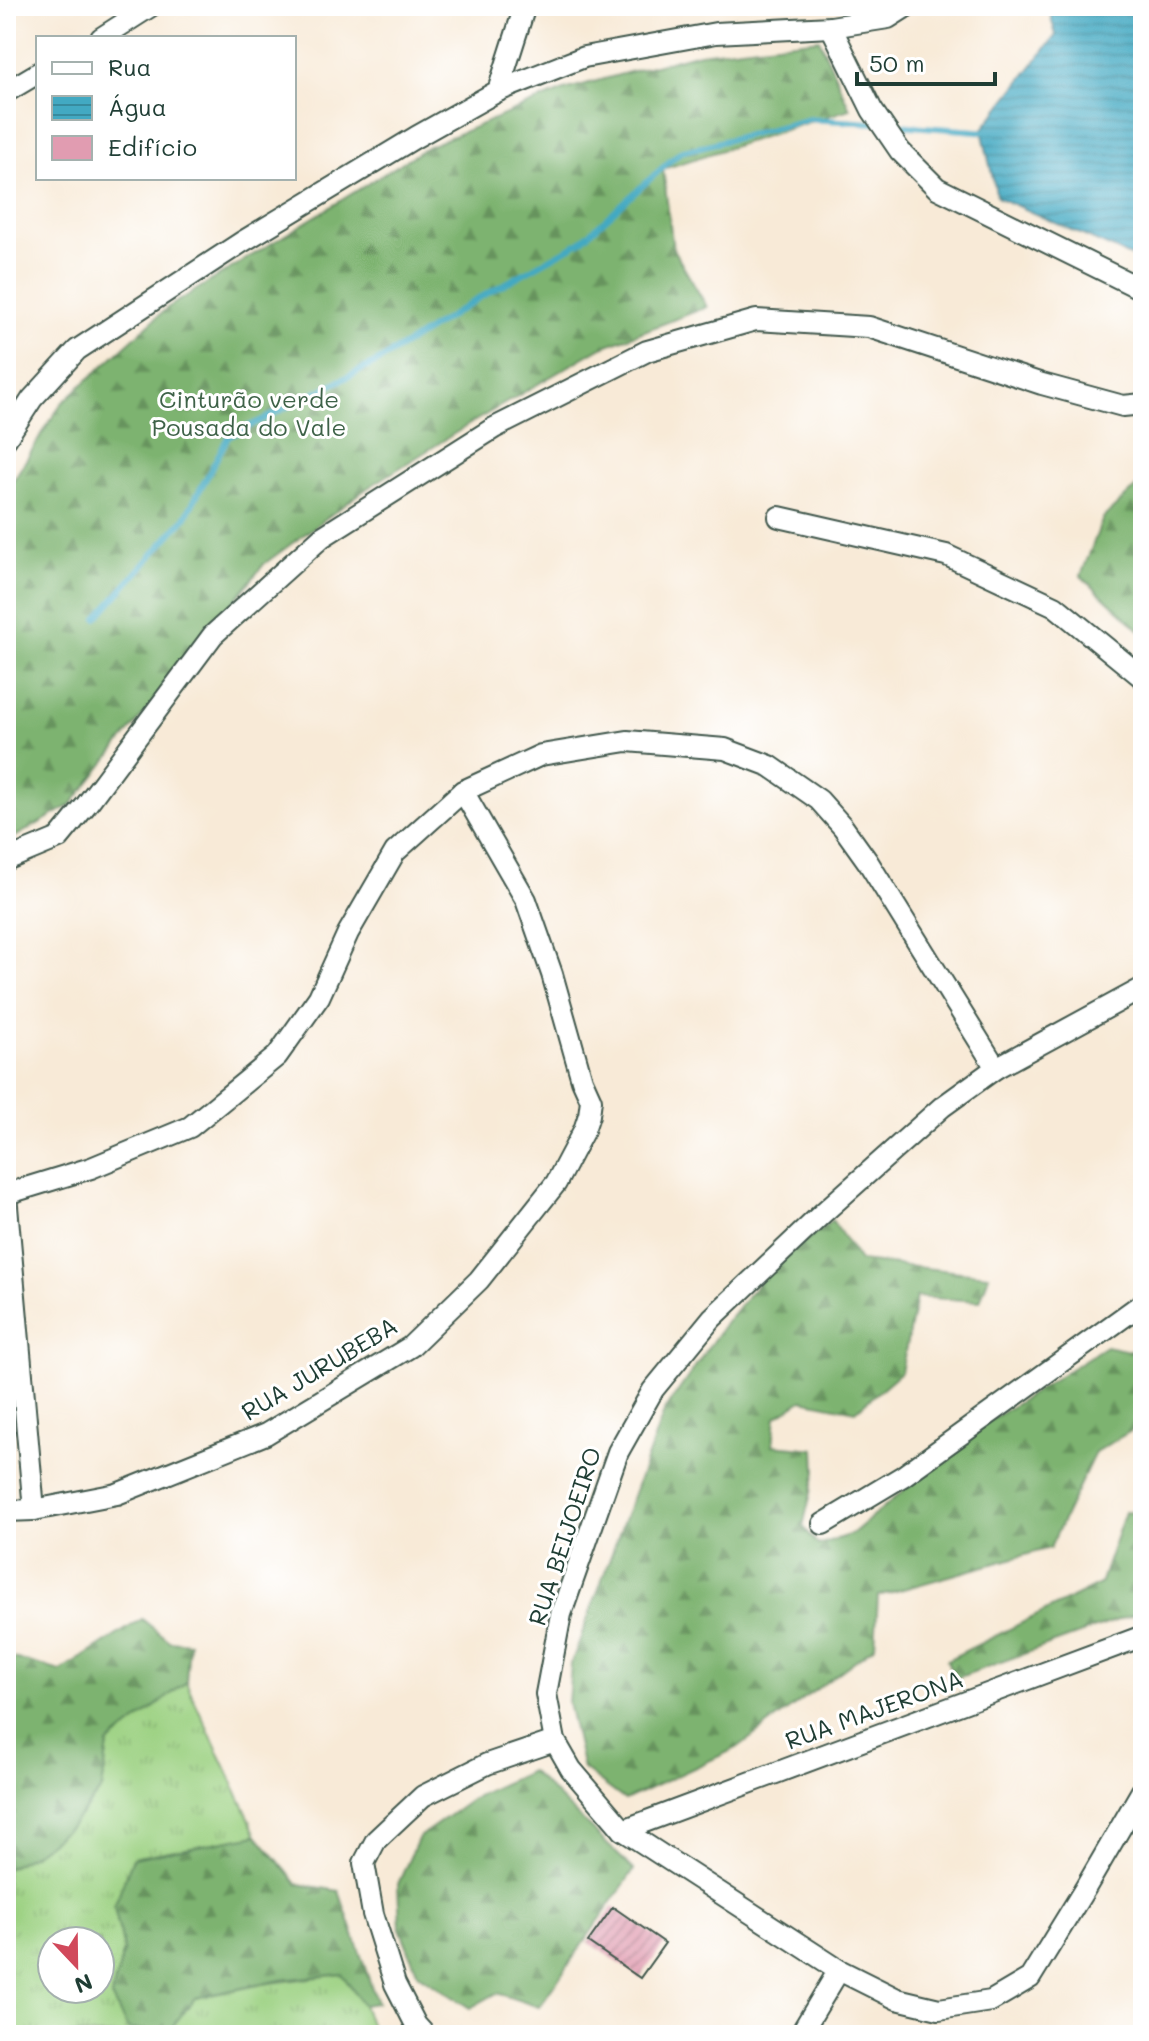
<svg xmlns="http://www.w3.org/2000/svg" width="1149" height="2041" font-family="Mali,sans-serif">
  <defs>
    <pattern id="grass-tufts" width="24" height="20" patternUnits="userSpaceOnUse" patternTransform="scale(2)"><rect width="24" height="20" fill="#9cd182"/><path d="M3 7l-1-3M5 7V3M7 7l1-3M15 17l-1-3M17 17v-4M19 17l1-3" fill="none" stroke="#86b471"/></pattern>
    <pattern id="forest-firs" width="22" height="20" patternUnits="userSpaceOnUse" patternTransform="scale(2)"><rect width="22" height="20" fill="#7db370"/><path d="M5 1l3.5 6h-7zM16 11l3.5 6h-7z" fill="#66935d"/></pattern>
    <pattern id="water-rules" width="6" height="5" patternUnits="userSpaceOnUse" patternTransform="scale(2)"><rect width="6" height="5" fill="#42a9c2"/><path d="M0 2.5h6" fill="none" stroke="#378b9e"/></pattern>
    <pattern id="building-hatch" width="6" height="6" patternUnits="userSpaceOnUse" patternTransform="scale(2)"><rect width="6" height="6" fill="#e19cb1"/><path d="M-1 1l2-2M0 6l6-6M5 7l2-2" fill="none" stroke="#b68091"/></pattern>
  </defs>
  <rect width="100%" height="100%" fill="#fff"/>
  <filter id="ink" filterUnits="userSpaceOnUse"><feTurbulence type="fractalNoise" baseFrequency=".0125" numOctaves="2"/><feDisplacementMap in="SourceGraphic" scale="16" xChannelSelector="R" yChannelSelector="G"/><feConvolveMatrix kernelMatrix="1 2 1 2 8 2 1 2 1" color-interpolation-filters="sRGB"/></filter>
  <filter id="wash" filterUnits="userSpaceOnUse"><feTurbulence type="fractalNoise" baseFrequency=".006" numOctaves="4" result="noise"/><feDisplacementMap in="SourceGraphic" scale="32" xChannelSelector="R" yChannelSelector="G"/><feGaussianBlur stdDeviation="1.8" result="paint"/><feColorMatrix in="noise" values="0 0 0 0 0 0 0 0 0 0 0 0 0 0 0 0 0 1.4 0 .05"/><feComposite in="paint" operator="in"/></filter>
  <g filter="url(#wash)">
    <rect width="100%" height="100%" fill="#f8ead7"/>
    <path fill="url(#grass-tufts)" stroke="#5e875b" stroke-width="2" fill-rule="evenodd" d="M186,1682L257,1835L133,1858L114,1907L124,1950L111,1997L128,2029L195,1998L263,1984L342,1974L363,2005L374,2035H6V1869L33,1855L102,1789L108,1744ZM52,1941H100V1989H52Z"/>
    <g fill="url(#forest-firs)" stroke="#4e7852" stroke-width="2">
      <path d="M819,39L850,109L663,169L673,249L707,307L600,348L473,422L366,489L264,564L71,805L6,842V492L61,404L167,308L429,146L564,90L699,53Z"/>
      <path d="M1143,481V633L1081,576L1103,518Z"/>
      <path d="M832,1220L860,1261L989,1275L980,1301L916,1297L901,1372L856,1411L802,1400L776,1417L773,1445L815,1449L816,1472L803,1526L818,1545L852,1534L972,1432L1106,1346L1139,1353L1143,1348V1424L1095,1452L1050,1548L878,1596L875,1646L737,1748L625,1800L583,1769L568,1703L571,1664L664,1412L723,1326L769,1270Z"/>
      <path d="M1143,1509V1611L954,1679L947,1660L1100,1584L1125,1512Z"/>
      <path d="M142,1619L169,1641L189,1643L186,1682L108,1744L102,1789L72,1825L33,1855L6,1869V1656L61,1671Z"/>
      <path d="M531,1771L634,1870L539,2007L497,1993L470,2008L418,1974L400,1928L398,1884L419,1837L478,1795Z"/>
      <path d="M257,1835L297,1884L339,1891L377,2003L363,2005L342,1974L281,1980L195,1998L168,2032L128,2029L111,1997L124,1950L114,1907L133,1858Z"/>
    </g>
    <path fill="url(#water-rules)" stroke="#30737b" stroke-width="2" d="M1048,6H1143V262L997,197L982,130L1056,35Z"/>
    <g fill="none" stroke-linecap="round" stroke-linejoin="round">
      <g stroke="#42a9c2" stroke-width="6">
        <path d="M885,124L990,132"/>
        <path d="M97,618L185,518L228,437L379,361L481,297L580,242L680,152L810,119L874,123"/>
      </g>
    </g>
    <g id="blocks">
      <path fill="url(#building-hatch)" d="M613,1907L665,1943L640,1978L588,1942Z"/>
    </g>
  </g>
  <g filter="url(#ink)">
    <use href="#blocks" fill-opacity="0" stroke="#40574c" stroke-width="2"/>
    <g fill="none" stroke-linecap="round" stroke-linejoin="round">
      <g stroke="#40574c" stroke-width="24">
        <g id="street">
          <path d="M831,27L872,110L900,151L937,188L1143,290"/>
          <path d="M101,38L151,6"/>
          <path d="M498,91L584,57L716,33L831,27L888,18L907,6"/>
          <path d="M6,92L38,73"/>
          <path d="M6,439L32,399L77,350L242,242L416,137L498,91L525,6"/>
          <path d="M779,517L946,555L1055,606L1143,678"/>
          <path d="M6,860L59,838L87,804L213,635L322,537L494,428L647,351L756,320L869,327L1042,384L1123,406L1143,404"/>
          <path d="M1143,988L996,1068L942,1107L824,1212L712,1318L653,1390L618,1452L561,1614L546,1694L555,1741L571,1769L623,1830L839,1970L897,1999L939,2009L991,2001L1030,1978L1086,1887L1143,1789"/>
          <path d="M6,1194L91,1168L190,1127L277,1056L319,997L348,933L395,852L463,791L541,755L627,741L725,749L770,766L819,800L843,827L868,862L996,1068"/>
          <path d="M6,1195L34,1510"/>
          <path d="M6,1511L34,1510L117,1494L266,1434L410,1347L479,1280L556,1183L584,1130L589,1115L591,1100L582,1080L552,974L526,900L463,791"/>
          <path d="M823,1524L903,1476L1143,1303"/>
          <path d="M623,1830L1143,1636"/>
          <path d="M425,2035L416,2025L395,1984L373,1914L364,1863L376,1840L423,1796L487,1764L555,1741"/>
          <path d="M800,2035L839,1970"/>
        </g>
      </g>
      <use href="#street" stroke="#fff" stroke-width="20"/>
    </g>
  </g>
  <g text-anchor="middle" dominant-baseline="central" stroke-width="6" stroke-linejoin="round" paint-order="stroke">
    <g font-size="24" fill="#3e6248" stroke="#fff">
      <text x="249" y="398">Cinturão verde<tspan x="249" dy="28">Pousada do Vale</tspan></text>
    </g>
    <g font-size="24" fill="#1f3d34" stroke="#fff">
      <text transform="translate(319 1368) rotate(-31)">RUA JURUBEBA</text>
      <text transform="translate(564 1536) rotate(-72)">RUA BEIJOEIRO</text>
      <text transform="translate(874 1709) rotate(-20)">RUA MAJERONA</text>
    </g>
  </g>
  <rect width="1149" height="2041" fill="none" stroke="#fff" stroke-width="32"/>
  <rect x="36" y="36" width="260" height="144" fill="#ffffff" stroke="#a5b1ae" stroke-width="2"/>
  <rect x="52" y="62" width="40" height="12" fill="#ffffff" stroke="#a5b1ae" stroke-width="2"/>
  <text x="108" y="76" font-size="24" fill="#1f3d34">Rua</text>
  <rect x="52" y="96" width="40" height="24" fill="url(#water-rules)" stroke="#a5b1ae" stroke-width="2"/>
  <text x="108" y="116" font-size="24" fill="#1f3d34">Água</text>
  <rect x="52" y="136" width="40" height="24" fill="#e19cb1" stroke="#a5b1ae" stroke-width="2"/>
  <text x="108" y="156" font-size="24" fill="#1f3d34">Edifício</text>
  <g transform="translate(76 1965) rotate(158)"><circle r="38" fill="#ffffff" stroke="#a5b1ae" stroke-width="2"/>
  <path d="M0-6L14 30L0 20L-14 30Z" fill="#d1495b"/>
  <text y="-12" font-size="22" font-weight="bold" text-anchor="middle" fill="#1f3d34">N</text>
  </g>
  <path d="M857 72v12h138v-12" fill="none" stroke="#1f3d34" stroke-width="4"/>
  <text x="869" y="72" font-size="24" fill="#1f3d34" stroke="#ffffff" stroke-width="6" paint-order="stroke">50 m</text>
</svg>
